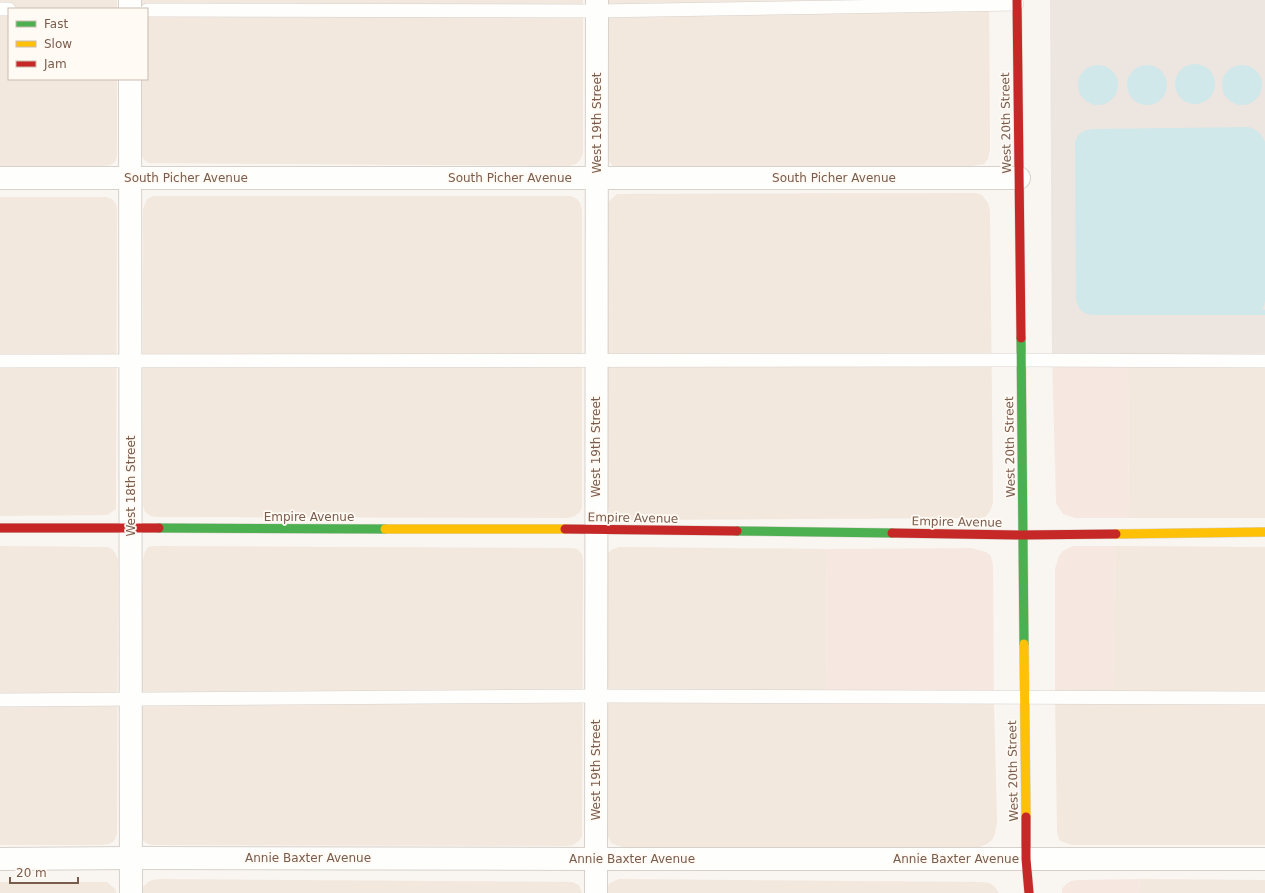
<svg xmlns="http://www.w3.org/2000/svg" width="1265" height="893" font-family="'DejaVu Sans',sans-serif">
  <rect width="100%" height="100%" fill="#f9f5f0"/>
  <g fill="#f2e8de">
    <path d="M0,0H117V9H9V79H117V156L115,162L110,165L104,166L0,167Z"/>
    <path d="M142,0H583V153L580,160L576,164L569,166L149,163L144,160L142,155V79H147V9H142Z"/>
    <path d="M607,0H989L990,149L988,159L984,164L971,166L619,167L612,165L609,161L607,153Z"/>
    <path d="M976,193L982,195L988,203L990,211L993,503L990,511L985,517L978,518L620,520L613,517L610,514L608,507V499L606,213L608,202L613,198L617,194H624Z"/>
    <path d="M153,196H571L577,199L580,203L582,211V507L580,512L575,516L568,518L158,517L151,516L145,512L143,505V209L147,199Z"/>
    <path d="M0,197H106L112,199L116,204L117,209L116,504V509L107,515L0,516Z"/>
    <path d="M1265,353V518H1129L1128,354Z"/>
    <path d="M0,546L107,547L112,549L115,553L118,559L117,834L114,841L109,844L100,845H0Z"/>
    <path d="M155,546L571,548L577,549L582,554L583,560L582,836L579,841L573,845L566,846L152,845L146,843L142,840L141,835L143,560L145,552L148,547Z"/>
    <path d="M1115,546L1265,547V845H1072L1063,842L1059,840L1057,831L1055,689H1113Z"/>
    <path d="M619,547H627L826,549L827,705H994L997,822L995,834L992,840L987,844L980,847H623L616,845L611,843L606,832L607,554L611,550Z"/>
    <path d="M160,879L572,882L579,885L582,893H141L143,887L148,882L152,880Z"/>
    <path d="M619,879L980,882L989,883L994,886L999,893H606L607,887L610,883Z"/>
    <path d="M1140,879L1265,880V893H1139Z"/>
    <path d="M0,882H107L115,889L116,893H0Z"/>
  </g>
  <g fill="#f6e8e1">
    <path d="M1128,354L1129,518H1075L1063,514L1056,503L1052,355Z"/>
    <path d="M1073,546H1115L1113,689H1055V569L1059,556L1063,551Z"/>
    <path d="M971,548L986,552L991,556L993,565L994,705H827L826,549Z"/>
    <path d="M1140,879L1139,893H1062V889L1066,884L1071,881L1079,880Z"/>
  </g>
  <path fill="#ede5e0" d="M1050,0H1265V353L1052,355Z"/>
  <g fill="#d0e8ea">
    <circle cx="1195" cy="84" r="20"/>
    <circle cx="1147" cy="85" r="20"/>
    <circle cx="1242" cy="85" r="20"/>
    <circle cx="1098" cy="85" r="20"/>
    <path d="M1249,127C1257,130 1262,134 1265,142V301L1264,306L1262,310H1265V315H1093C1083,314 1079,310 1076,300L1075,142C1078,133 1083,130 1093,129Z"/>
  </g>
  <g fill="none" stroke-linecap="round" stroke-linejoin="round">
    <g stroke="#d7d1cb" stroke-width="14">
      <g id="lane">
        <path d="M0,9H9"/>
        <path d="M147,10L597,11L1017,4"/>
        <path d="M0,361L1021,360L1265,361"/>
        <path d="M0,700L596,696L1265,698"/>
      </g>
    </g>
    <g stroke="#d7d1cb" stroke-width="24">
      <g id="street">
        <path d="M130,9V0"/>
        <path d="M130,79L131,893"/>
        <path d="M0,178H1019"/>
        <path d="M0,859L131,858L596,859H1265"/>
        <path d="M596,893L597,0"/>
      </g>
    </g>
    <g stroke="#d9d2cb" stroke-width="10">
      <g id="fast">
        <path d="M1021,338L1024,644"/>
        <path d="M159,528L385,529"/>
        <path d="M737,531L892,533"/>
      </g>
    </g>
    <g stroke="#d9d2cb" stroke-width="10">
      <g id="slow">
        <path d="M385,529H565"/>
        <path d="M1116,534L1265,532"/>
        <path d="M1024,644L1026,817"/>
      </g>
    </g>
    <g stroke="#d9d2cb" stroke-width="10">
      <g id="jam">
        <path d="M1017,0L1021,338"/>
        <path d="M0,528H159"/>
        <path d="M565,529L737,531"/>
        <path d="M892,533L1022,535L1116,534"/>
        <path d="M1026,817V859L1029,893"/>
      </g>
    </g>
    <use href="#lane" stroke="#fefefd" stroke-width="13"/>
    <use href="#street" stroke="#fefefd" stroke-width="22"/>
    <use href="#fast" stroke="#4caf50" stroke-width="9"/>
    <use href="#slow" stroke="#ffc107" stroke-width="9"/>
    <use href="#jam" stroke="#c62828" stroke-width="9"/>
  </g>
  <g text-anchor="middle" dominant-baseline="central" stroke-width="3.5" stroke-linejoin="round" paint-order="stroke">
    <g font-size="12" fill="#7a5c4d" stroke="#fffaf3">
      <text transform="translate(597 123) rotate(-90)">West 19th Street</text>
      <text transform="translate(1006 123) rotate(-91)">West 20th Street</text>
      <text x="186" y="178">South Picher Avenue</text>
      <text x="510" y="178">South Picher Avenue</text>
      <text x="834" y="178">South Picher Avenue</text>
      <text transform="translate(596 447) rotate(-90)">West 19th Street</text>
      <text transform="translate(1010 447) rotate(-91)">West 20th Street</text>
      <text transform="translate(131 486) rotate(-90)">West 18th Street</text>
      <text x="309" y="517">Empire Avenue</text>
      <text transform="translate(633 518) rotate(1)">Empire Avenue</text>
      <text transform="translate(957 522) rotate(1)">Empire Avenue</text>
      <text transform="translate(596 770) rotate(-90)">West 19th Street</text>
      <text transform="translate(1013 771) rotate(-91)">West 20th Street</text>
      <text x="308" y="858">Annie Baxter Avenue</text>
      <text x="632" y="859">Annie Baxter Avenue</text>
      <text x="956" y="859">Annie Baxter Avenue</text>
    </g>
  </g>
  <rect x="8" y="8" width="140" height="72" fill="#fffaf3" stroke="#cabbb1"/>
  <rect x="16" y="21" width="20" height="6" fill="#4caf50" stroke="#cabbb1"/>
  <text x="44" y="28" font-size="12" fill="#7a5c4d">Fast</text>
  <rect x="16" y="41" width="20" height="6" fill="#ffc107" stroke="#cabbb1"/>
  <text x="44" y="48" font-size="12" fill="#7a5c4d">Slow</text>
  <rect x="16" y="61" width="20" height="6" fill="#c62828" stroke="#cabbb1"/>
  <text x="44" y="68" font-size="12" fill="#7a5c4d">Jam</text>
  <path d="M10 877v6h68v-6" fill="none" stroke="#7a5c4d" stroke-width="2"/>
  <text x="16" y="877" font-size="12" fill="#7a5c4d" stroke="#fffaf3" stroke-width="3" paint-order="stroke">20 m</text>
</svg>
